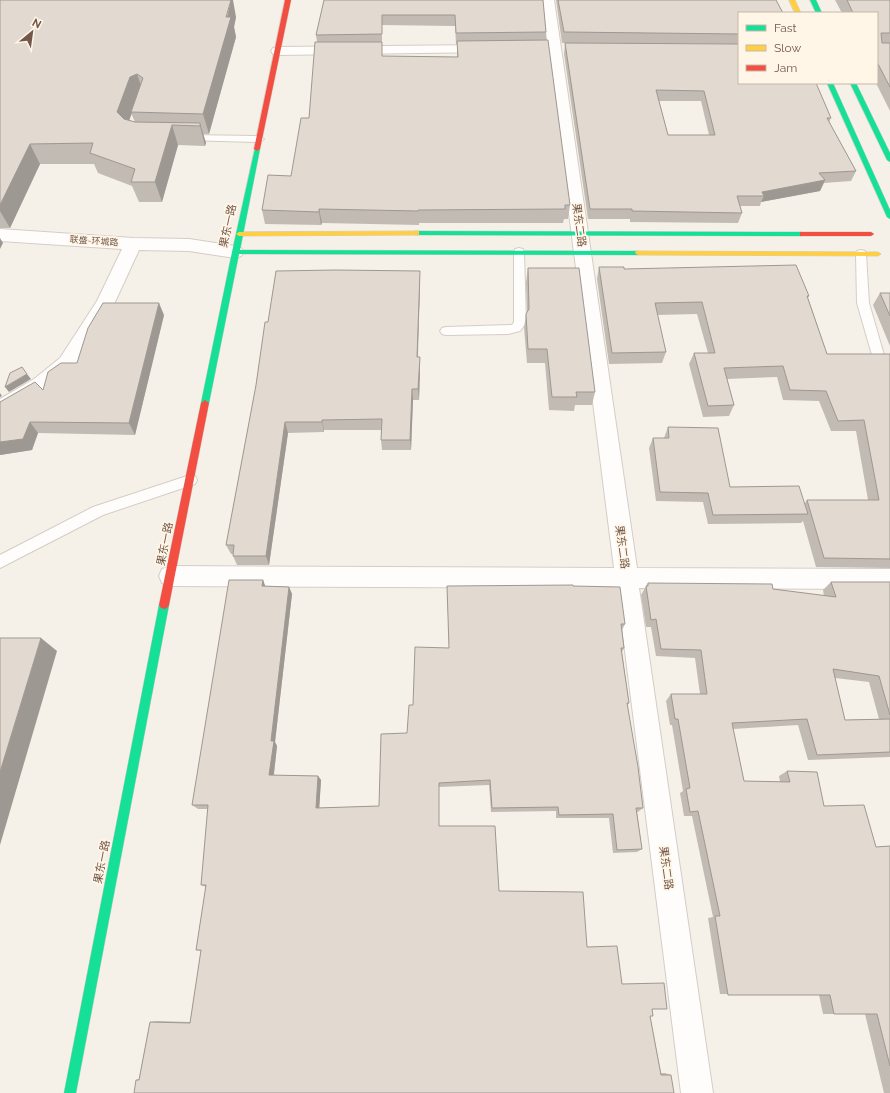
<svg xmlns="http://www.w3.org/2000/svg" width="890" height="1093" font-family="Raleway,'Noto Sans SC',sans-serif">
  <rect width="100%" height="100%" fill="#f6f1e8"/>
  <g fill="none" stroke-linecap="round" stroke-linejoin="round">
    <g stroke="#d4cdc5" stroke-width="2">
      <g id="lane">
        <path d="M187,135L259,136L264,139L259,142L184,140L182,138L184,136Z"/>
        <path d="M519,248L523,249L524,252L526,323L520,331L508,334L446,335L442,334L440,331L442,328L446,327L512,325L514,322V252L515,249Z"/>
        <path d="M861,250L865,251L866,254L869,303L884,355L882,358L878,359L874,358L872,355L857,303L856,254L857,251Z"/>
        <path d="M190,475L195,476L197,480L195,484L103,515L0,568V555L93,507Z"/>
      </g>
    </g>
    <g stroke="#d4cdc5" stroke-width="2">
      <g id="street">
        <path d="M542,0H554L637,568L890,569V589L639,588L713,1093H681L617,588L170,586L162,583L159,576L162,569L170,566L614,568Z"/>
        <path d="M486,45L491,46L493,49L491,52L278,55L273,54L271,51L273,48L278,47Z"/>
        <path d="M0,229L133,238L189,239L235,246L241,248L244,252L241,256L235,258L189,251L139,250L115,302L94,339L74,368L48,389L7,413L0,416V399L34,379L60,358L97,301L122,249L0,241Z"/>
      </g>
    </g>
    <g stroke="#d5cdc4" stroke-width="1">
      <g id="fast">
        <path d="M810,0H816L822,13H816Z"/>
        <path d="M827,83H833L890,210V219L887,217Z"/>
        <path d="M850,83H856L890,153V162L887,160Z"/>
        <path d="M255,148L260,149L240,250L638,251L641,253L638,255L239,254L209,403L205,406L201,403L232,252Z"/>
        <path d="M415,231L802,232L805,234L802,236L417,235H415Z"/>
        <path d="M164,601L167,602L169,605L76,1093H64L159,605L161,602Z"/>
      </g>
    </g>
    <g stroke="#d5cdc4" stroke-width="1">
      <g id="slow">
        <path d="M789,0H795L801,13H795Z"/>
        <path d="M417,231H419V235L239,236L236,234L239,232Z"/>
        <path d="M636,251L878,252L881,254L878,256L638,255L635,253Z"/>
      </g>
    </g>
    <g stroke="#d5cdc4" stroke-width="1">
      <g id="jam">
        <path d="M285,0H291L260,149L257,151L254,149Z"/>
        <path d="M800,232H871L874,234L871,236H800Z"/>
        <path d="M205,400L209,403L169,605L167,608L164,609L161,608L159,605L201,403Z"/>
      </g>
    </g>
    <use href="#lane" fill="#fefdfc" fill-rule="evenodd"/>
    <use href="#street" fill="#fefdfc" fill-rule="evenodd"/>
    <use href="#fast" fill="#16e098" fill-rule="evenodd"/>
    <use href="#slow" fill="#ffcf43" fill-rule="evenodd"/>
    <use href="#jam" fill="#f24e42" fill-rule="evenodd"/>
  </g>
  <g fill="#c2bbb3" fill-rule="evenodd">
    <path d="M0,0L236,17L234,27L236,37L209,134H203L206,143L205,146L178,145L162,202H139L132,186L98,173L94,164H40L10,228H0ZM131,113L135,122L129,120Z"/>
    <path d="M543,0L546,32V40L570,205L568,219H564L563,223H419V225L322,223L321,225L265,224L262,210L291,176L309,118L317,42L316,35L324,1ZM382,25L455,26L456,44H457V57L382,56Z"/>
    <path d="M556,0H776L739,13V44L562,43Z"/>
    <path d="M835,0H890V111L876,83H877V13H842Z"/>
    <path d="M565,43L831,118L829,122L856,171L851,181L824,183L820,191L761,202L760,206H740L742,213L738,223L630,222V219H588L564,54ZM659,101H701L709,135H668Z"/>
    <path d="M599,267L624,269L809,296L808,298L827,354H890V568L816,567L803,521L801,523L708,524L703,502L656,501L649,448L653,438H664L668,427L730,487L805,503L807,500H868L856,431H831L819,401L783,400L777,377L727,379L734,405L729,416L703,417L689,364L694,353H708L697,314L657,315L666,352L662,363L609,364L597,279Z"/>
    <path d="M528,268L595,392L592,405H575L574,411L549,410L545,363H527L524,328L526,314L527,312L526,282Z"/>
    <path d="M420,283L418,357L420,369L419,400H413L411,450H382L381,440V430H324V432L288,433L269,565H237L233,556V554H231L226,545L268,322Z"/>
    <path d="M880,293H890V346L873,305Z"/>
    <path d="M164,315L135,435L38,433L32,450L0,455L43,390L77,363Z"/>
    <path d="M263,580L265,586L289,587L292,594L275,742L277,746L274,775L318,776L321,780L319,808L379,806L407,733L413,705L449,648L447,586H573L625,624L622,630L624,648L622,652L629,703L627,706L643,808L638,812H637L642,849L637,852L613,853L609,818H556V811L491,812L489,785L439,787V826L499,891L587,947L622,984L652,1009L650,1016L661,1073H665L671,1075L136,1080L139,1079L150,1022L157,1021L190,1022L201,951L196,950L206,887L201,885L208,809H198L192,805Z"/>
    <path d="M831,582H890V757L808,760L798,725L733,729L744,781L780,782L779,776L787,771L824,806L876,847L890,846V1093H884L865,1014H823L819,995L720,994L708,918L713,917L692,816H684L680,793L683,791L672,725H670L666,701L671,694H700L695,658L656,656L651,627H646L641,595L648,583L773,589L824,596L823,590ZM835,678L869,682L879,719L845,720Z"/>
  </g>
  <g fill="#9e9892">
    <path d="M231,0H233L236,17L234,27L236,37L209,134L203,114Z"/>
    <path d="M137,74L144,94L137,98L125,133L117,112L130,77Z"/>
    <path d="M200,123L206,143L205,146L200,126Z"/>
    <path d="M172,125L178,145L162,202L155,182Z"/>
    <path d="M30,144L40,164L10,228L0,211V205Z"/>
    <path d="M825,180L820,191L761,202L764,196L762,192Z"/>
    <path d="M319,209L322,223L321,225L319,212Z"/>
    <path d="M0,238L3,243L0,249Z"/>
    <path d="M420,271V283L417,369V357Z"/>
    <path d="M159,303L164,315L135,435L129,423Z"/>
    <path d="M420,357V369L419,400L418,389Z"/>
    <path d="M27,374L31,379L9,392L5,387Z"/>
    <path d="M412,389L413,400L411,450L410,440Z"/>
    <path d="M0,393L2,396L0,397Z"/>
    <path d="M322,420L324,430V432L322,422Z"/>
    <path d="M30,422L38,433L32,450L0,455V442Z"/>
    <path d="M285,422L288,433L269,565L266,556Z"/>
    <path d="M263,580L266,588L262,586Z"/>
    <path d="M289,587L292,594L275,742L277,746L273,780L269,775L271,741Z"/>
    <path d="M41,638L57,651L0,845V772Z"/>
    <path d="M318,776L321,780L319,812L316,808Z"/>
  </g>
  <g fill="#e2d9d0" stroke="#9e9892" fill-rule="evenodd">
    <path d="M0,0H231L226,17H231L203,114L131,112L143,78L137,74L130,77L117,112L124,119L135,122L200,123V126L172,125L155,182H131L135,169L90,153L93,143L30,144L0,205Z"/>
    <path d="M324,0H543L546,32L456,33L455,15H382V34L316,35Z"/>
    <path d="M558,0H776L783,13H739V34L564,32Z"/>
    <path d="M847,0H890V33H881L882,43H890V87L877,62V13H853Z"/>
    <path d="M548,40L570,205H565V209L418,210V211L319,209V212L262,210L268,175L291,176L301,118H309L315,42H382V56L458,57L457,41Z"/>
    <path d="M565,43L739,44V83H816L831,118H827L856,171L819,173L825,180L762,192L764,196H737L742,213L632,211V209H590ZM656,90L704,91L715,135H668Z"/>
    <path d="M796,265L809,296H807L827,354H890V559L824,558L807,500H879L864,420L838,421L826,391L790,390L783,366L724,368L734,405L708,406L694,353H715L702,302L655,303L666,352L612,353L599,267H624V269Z"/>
    <path d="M528,268H579L595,392H576L577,397H552L547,349H528L526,314L529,309Z"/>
    <path d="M335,270L420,271L417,357H420L418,389H412L410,440H381L382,419L322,420V422H285L266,556H233L234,545H226L256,385L265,322H268L276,271Z"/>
    <path d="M880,293H890V316Z"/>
    <path d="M103,303H159L129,423L30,422L23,439L0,442V402L35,382L43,390L48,372L61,363H77L88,328Z"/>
    <path d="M22,367L27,374L5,387L10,373Z"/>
    <path d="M668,427L718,428L730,487L799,486L808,514L713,515L708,493L660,492L653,438H669Z"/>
    <path d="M229,580H263L262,586L289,587L271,741H274L269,775L318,776L316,808L379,806L381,734L407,733L409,705H413L415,647L449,648L447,586L573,585V586L620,587L625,624H621L624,648H621L629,703H627L638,767L643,808H636L642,849L617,850L613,814L559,815L558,807L492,808L490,780L439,783V826H495L499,891L583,892L587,947L617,946L622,984L664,983L667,1009H652L653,1016H650L661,1075H671L674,1093H134L136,1080H139L150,1022L190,1023L201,950H196L206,885H201L208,805H192Z"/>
    <path d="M831,582H890V715L879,676L833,669L845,720L890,719V752L817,755L807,719L732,723L744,781L790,782L787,771L817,772L824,806L864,805L876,847L890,846V1066L877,1014H834L830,995H728L715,916H720L698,811L690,812L686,789L690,788L678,719H675L671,694H707L701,650L661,649L656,619L651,620L646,586H648V583L772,584L773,589L836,597Z"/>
    <path d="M0,638H41L0,772Z"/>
  </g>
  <g text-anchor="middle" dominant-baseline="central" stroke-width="3.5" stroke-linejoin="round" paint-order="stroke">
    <g font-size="9" fill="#735849" stroke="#fff6e8">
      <text transform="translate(94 241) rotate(4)">联盛-环城路</text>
    </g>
    <g font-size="11" fill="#735849" stroke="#fff6e8">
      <text transform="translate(579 225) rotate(82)">果东二路</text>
      <text transform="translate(228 226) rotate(-78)">果东一路</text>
      <text transform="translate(165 544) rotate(-79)">果东一路</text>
      <text transform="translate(622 547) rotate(82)">果东二路</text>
      <text transform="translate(102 862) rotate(-79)">果东一路</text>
      <text transform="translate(666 868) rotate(82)">果东二路</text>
    </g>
  </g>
  <rect x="738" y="12" width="140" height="72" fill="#fff6e8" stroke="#c7b7a8"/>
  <rect x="746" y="25" width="20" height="6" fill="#16e098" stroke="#c7b7a8"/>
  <text x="774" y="32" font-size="12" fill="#735849">Fast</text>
  <rect x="746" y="45" width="20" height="6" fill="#ffcf43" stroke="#c7b7a8"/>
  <text x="774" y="52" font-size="12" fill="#735849">Slow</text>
  <rect x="746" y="65" width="20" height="6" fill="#f24e42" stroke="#c7b7a8"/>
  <text x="774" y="72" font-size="12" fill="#735849">Jam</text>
  <g transform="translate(32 32) rotate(29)" stroke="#fff6e8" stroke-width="3" paint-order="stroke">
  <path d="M0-3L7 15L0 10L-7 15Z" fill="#735849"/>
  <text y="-6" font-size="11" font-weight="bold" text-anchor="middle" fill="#735849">N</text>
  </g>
</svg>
